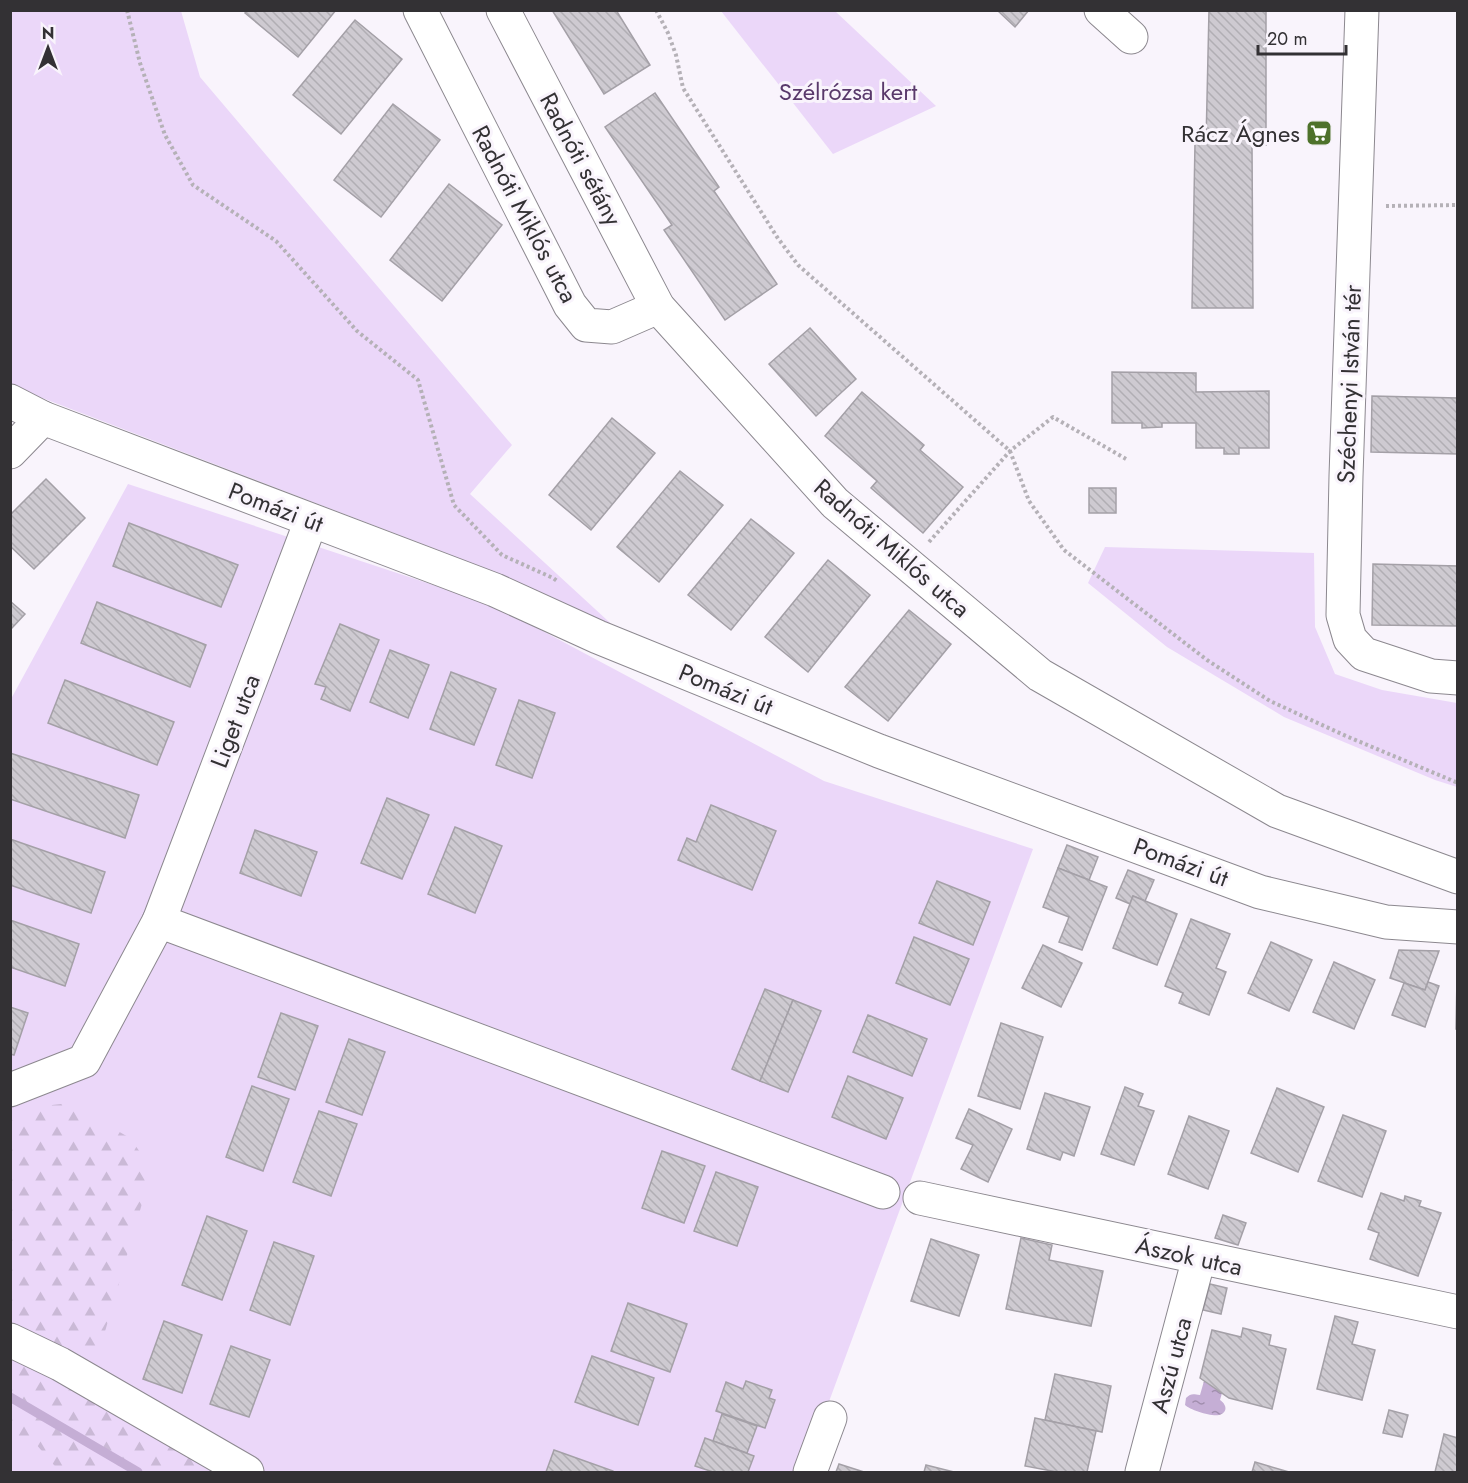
<svg xmlns="http://www.w3.org/2000/svg" width="1468" height="1483" font-family="Jost,sans-serif">
  <defs>
    <pattern id="forest-firs" width="22" height="20" patternUnits="userSpaceOnUse" patternTransform="scale(1.5)"><rect width="22" height="20" fill="#ebd7f9"/><path d="M5 1l3.5 6h-7zM16 11l3.5 6h-7z" fill="#cab9d6"/></pattern>
    <pattern id="water-ripples" width="26" height="14" patternUnits="userSpaceOnUse" patternTransform="scale(1.5)"><rect width="26" height="14" fill="#c5aed5"/><path d="M2 4q2-2 4 0t4 0M15 11q2-2 4 0t4 0" fill="none" stroke="#a18eae"/></pattern>
    <pattern id="building-back-hatch" width="6" height="6" patternUnits="userSpaceOnUse" patternTransform="scale(1.5)"><rect width="6" height="6" fill="#cecad1"/><path d="M-1 5l2 2M0 0l6 6M5-1l2 2" fill="none" stroke="#b1aeb4"/></pattern>
  </defs>
  <rect width="100%" height="100%" fill="#f9f4fc"/>
  <g fill="#ebd7f9">
    <path d="M10,11H181L200,77L512,445L470,494L632,643L563,608L451,555L11,386Z"/>
    <path d="M721,11H835L936,106L833,154Z"/>
    <path d="M128,484L494,605L824,781L1033,849L803,1472H11V699Z"/>
    <path d="M1105,547L1314,553L1315,627L1335,674L1382,690L1457,703V787L1435,780L1284,717L1167,647L1088,583Z"/>
  </g>
  <path fill="url(#forest-firs)" d="M69,1103L130,1138L152,1169L93,1373L132,1426L230,1472H60L35,1443L11,1434V1123L18,1109Z"/>
  <path fill="url(#water-ripples)" d="M1204,1381L1222,1393L1220,1400C1226,1404 1229,1412 1219,1415C1212,1417 1190,1410 1185,1405L1186,1398C1191,1393 1193,1394 1200,1395Z"/>
  <g fill="none" stroke-linecap="round" stroke-linejoin="round">
    <path stroke="#c5aed5" stroke-width="9" d="M10,1397L138,1472"/>
  </g>
  <g fill="url(#building-back-hatch)" stroke="#a4a0a7" stroke-width="1.5">
    <path d="M248,10H336L298,57L245,13Z"/>
    <path d="M552,10H616L650,65L604,94Z"/>
    <path d="M997,10H1029L1015,27Z"/>
    <path d="M1209,10H1266V145H1252L1253,308H1192L1195,143H1206Z"/>
    <path d="M355,20L402,59L341,134L293,95Z"/>
    <path d="M655,93L719,187L714,191L777,284L725,320L664,230L672,225L605,127Z"/>
    <path d="M393,104L440,140L381,217L334,180Z"/>
    <path d="M449,184L502,225L442,301L390,260Z"/>
    <path d="M810,328L856,379L816,416L769,364Z"/>
    <path d="M1112,372L1196,373V392L1269,391V448H1239V454H1224V448H1196V423H1162V427L1142,428V423H1112Z"/>
    <path d="M862,392L924,445L920,450L963,487L923,533L871,488L877,481L825,436Z"/>
    <path d="M1372,396L1458,398V454L1371,452Z"/>
    <path d="M612,418L655,453L591,530L549,495Z"/>
    <path d="M680,471L723,505L659,582L617,547Z"/>
    <path d="M46,479L85,518L34,569L10,546V515Z"/>
    <rect x="1089" y="488" width="27" height="25"/>
    <path d="M751,519L794,553L731,630L688,595Z"/>
    <path d="M129,523L238,565L221,607L113,566Z"/>
    <path d="M828,560L870,595L808,672L765,637Z"/>
    <path d="M1373,564L1458,566V626L1372,625Z"/>
    <path d="M10,601L25,614L10,630Z"/>
    <path d="M97,602L206,645L190,687L81,643Z"/>
    <path d="M909,610L951,644L888,721L845,687Z"/>
    <path d="M340,624L379,640L350,711L321,699L326,687L315,684Z"/>
    <path d="M390,650L429,665L408,718L370,702Z"/>
    <path d="M451,672L496,689L474,745L430,729Z"/>
    <path d="M65,680L174,722L157,765L48,723Z"/>
    <path d="M519,700L555,713L532,778L496,765Z"/>
    <path d="M10,753L139,795L125,838L10,799Z"/>
    <path d="M387,798L429,815L402,879L361,863Z"/>
    <path d="M711,805L776,831L752,890L678,860L687,838L696,842Z"/>
    <path d="M455,827L502,846L475,913L428,894Z"/>
    <path d="M255,830L317,852L301,896L240,873Z"/>
    <path d="M10,839L105,872L91,913L10,885Z"/>
    <path d="M1067,845L1098,857L1089,880L1058,868Z"/>
    <path d="M1058,868L1107,887L1082,950L1059,942L1069,917L1043,907Z"/>
    <path d="M1128,870L1154,880L1145,901L1133,896L1130,904L1116,898Z"/>
    <path d="M937,881L990,902L973,945L919,923Z"/>
    <path d="M1133,896L1177,914L1157,965L1113,948Z"/>
    <path d="M1191,919L1230,934L1216,968L1226,972L1209,1015L1179,1003L1183,993L1165,986Z"/>
    <path d="M10,920L79,944L65,986L10,967Z"/>
    <path d="M914,937L969,959L950,1005L896,983Z"/>
    <path d="M1271,942L1312,960L1289,1011L1248,993Z"/>
    <path d="M1043,945L1082,963L1061,1007L1022,988Z"/>
    <path d="M1399,950L1439,951L1425,990L1390,978Z"/>
    <path d="M1334,962L1375,980L1354,1029L1313,1012Z"/>
    <path d="M1457,978H1458V1029H1456Z"/>
    <path d="M1428,982L1439,986L1425,1027L1392,1015L1404,983L1425,990Z"/>
    <path d="M765,989L793,1000L760,1081L732,1069Z"/>
    <path d="M793,1000L821,1011L788,1092L760,1081Z"/>
    <path d="M10,1007L28,1013L14,1055L10,1054Z"/>
    <path d="M281,1013L318,1026L295,1090L258,1077Z"/>
    <path d="M868,1015L927,1039L912,1076L853,1052Z"/>
    <path d="M1001,1023L1043,1037L1020,1109L978,1096Z"/>
    <path d="M349,1039L385,1052L362,1115L326,1102Z"/>
    <path d="M848,1076L903,1098L886,1139L832,1117Z"/>
    <path d="M252,1086L289,1099L263,1171L226,1157Z"/>
    <path d="M1125,1087L1143,1094L1138,1106L1154,1111L1134,1165L1101,1154Z"/>
    <path d="M1277,1088L1324,1107L1298,1172L1251,1153Z"/>
    <path d="M1045,1093L1090,1107L1074,1156L1063,1152L1060,1160L1027,1149Z"/>
    <path d="M969,1109L1012,1129L988,1182L961,1169L973,1145L956,1138Z"/>
    <path d="M319,1111L357,1124L331,1196L293,1182Z"/>
    <path d="M1343,1115L1386,1131L1362,1197L1318,1181Z"/>
    <path d="M1189,1116L1229,1131L1208,1189L1168,1174Z"/>
    <path d="M662,1151L705,1166L684,1223L642,1208Z"/>
    <path d="M716,1172L758,1187L737,1246L694,1231Z"/>
    <path d="M1381,1193L1404,1201L1405,1196L1421,1201L1419,1206L1441,1213L1418,1276L1370,1259L1379,1233L1368,1229Z"/>
    <path d="M1223,1215L1246,1223L1238,1245L1215,1238Z"/>
    <path d="M207,1216L247,1231L222,1300L182,1285Z"/>
    <path d="M1021,1238L1052,1245L1049,1260L1103,1271L1091,1326L1006,1309Z"/>
    <path d="M931,1239L979,1255L959,1316L911,1301Z"/>
    <path d="M274,1242L314,1256L290,1325L250,1310Z"/>
    <path d="M1210,1284L1227,1288L1221,1314L1203,1310Z"/>
    <path d="M628,1303L687,1324L670,1372L611,1351Z"/>
    <path d="M1335,1316L1358,1322L1352,1344L1375,1350L1362,1400L1317,1389Z"/>
    <path d="M164,1321L202,1335L182,1393L143,1379Z"/>
    <path d="M1243,1328L1271,1335L1269,1345L1286,1349L1272,1409L1229,1398L1200,1378L1212,1330L1241,1337Z"/>
    <path d="M231,1346L270,1360L249,1417L210,1404Z"/>
    <path d="M592,1356L654,1378L638,1425L575,1402Z"/>
    <path d="M1055,1374L1111,1386L1102,1432L1045,1420Z"/>
    <path d="M746,1381L772,1390L769,1398L775,1400L765,1428L716,1411L726,1382L743,1389Z"/>
    <path d="M1389,1410L1408,1415L1402,1437L1383,1433Z"/>
    <path d="M722,1414L757,1426L747,1453L713,1441Z"/>
    <path d="M1035,1418L1096,1431L1087,1472H1057L1025,1466Z"/>
    <path d="M1444,1434L1458,1438V1472H1435Z"/>
    <path d="M705,1438L754,1456L748,1472H713L695,1466Z"/>
    <path d="M554,1450L613,1471V1472H546Z"/>
    <path d="M1255,1462L1289,1472H1252Z"/>
    <path d="M839,1464L864,1472H836Z"/>
    <path d="M926,1465L954,1472H924Z"/>
  </g>
  <g fill="none" stroke-linecap="round" stroke-linejoin="round">
    <g stroke="#8c888f" stroke-width="35">
      <g id="minor">
        <path d="M420,10L570,305L586,325L612,327L658,307"/>
        <path d="M503,10L658,307L835,503L1040,675L1277,811L1458,877"/>
        <path d="M1101,10L1131,37"/>
        <path d="M1362,10L1346,476L1343,615L1350,639L1364,654L1431,676L1458,678"/>
        <path d="M10,401L43,418L495,590L598,637L879,751L1260,892L1386,922L1458,927"/>
        <path d="M10,452L43,418"/>
        <path d="M159,921L311,521"/>
        <path d="M10,1090L84,1061L159,921L883,1192"/>
        <path d="M920,1198L1458,1312"/>
        <path d="M10,1340L60,1364L247,1472"/>
        <path d="M810,1472L830,1418"/>
        <path d="M1142,1472L1199,1258"/>
      </g>
    </g>
    <g stroke="#b5b1b7" stroke-width="4" stroke-dasharray="3 3" stroke-linecap="butt">
      <path d="M127,10L140,63L165,135L193,185L276,241L357,331L418,380L454,505L502,555L553,578L557,581"/>
      <path d="M656,10L668,33L676,55L683,88L777,237L798,265L1010,451L1029,501L1064,550L1207,660L1270,701L1346,736L1458,783"/>
      <path d="M1386,206L1458,205"/>
      <path d="M929,542L1010,451L1053,417L1126,459"/>
    </g>
    <use href="#minor" stroke="#fff" stroke-width="33"/>
  </g>
  <defs>
    <g id="supermarket-square" transform="scale(1.35)"><rect x="-9" y="-9" width="18" height="18" rx="4" fill="#4e722b" stroke="#f9f4fc"/><path d="M-6-5.5h2.5l.6 2H6L4.5 2H-2.5L-4.4-4H-6ZM-1.5 3.2a1.3 1.3 0 1 0 .1 0ZM3 3.2a1.3 1.3 0 1 0 .1 0Z" fill="#fff"/></g>
  </defs>
  <g fill-rule="evenodd">
    <use href="#supermarket-square" x="1319" y="133"/>
  </g>
  <g text-anchor="middle" dominant-baseline="central" stroke-width="6" stroke-linejoin="round" paint-order="stroke">
    <g font-size="24" fill="#59396b" stroke="#f9f4fc">
      <text x="848" y="91">Szélrózsa kert</text>
    </g>
    <g font-size="24" fill="#333134" stroke="#f9f4fc" text-anchor="end">
      <text x="1300" y="133">Rácz Ágnes</text>
    </g>
    <g font-size="24" fill="#333134" stroke="#f9f4fc">
      <text transform="translate(581 159) rotate(62)">Radnóti sétány</text>
      <text transform="translate(525 214) rotate(62)">Radnóti Miklós utca</text>
      <text transform="translate(1349 384) rotate(-88)">Széchenyi István tér</text>
      <text transform="translate(276 507) rotate(21)">Pomázi út</text>
      <text transform="translate(892 548) rotate(41)">Radnóti Miklós utca</text>
      <text transform="translate(726 689) rotate(22)">Pomázi út</text>
      <text transform="translate(235 721) rotate(-69)">Liget utca</text>
      <text transform="translate(1181 862) rotate(20)">Pomázi út</text>
      <text transform="translate(1189 1256) rotate(12)">Ászok utca</text>
      <text transform="translate(1171 1365) rotate(-75)">Aszú utca</text>
    </g>
  </g>
  <rect width="1468" height="1483" fill="none" stroke="#333134" stroke-width="24"/>
  <g transform="translate(48 48)" stroke="#f9f4fc" stroke-width="4.5" paint-order="stroke">
  <path d="M0-4.5L10 22L0 15L-10 22Z" fill="#333134"/>
  <text y="-9" font-size="16" font-weight="bold" text-anchor="middle" fill="#333134">N</text>
  </g>
  <path d="M1258 45v9h88v-9" fill="none" stroke="#333134" stroke-width="3"/>
  <text x="1267" y="45" font-size="18" fill="#333134" stroke="#f9f4fc" stroke-width="4.5" paint-order="stroke">20 m</text>
</svg>
